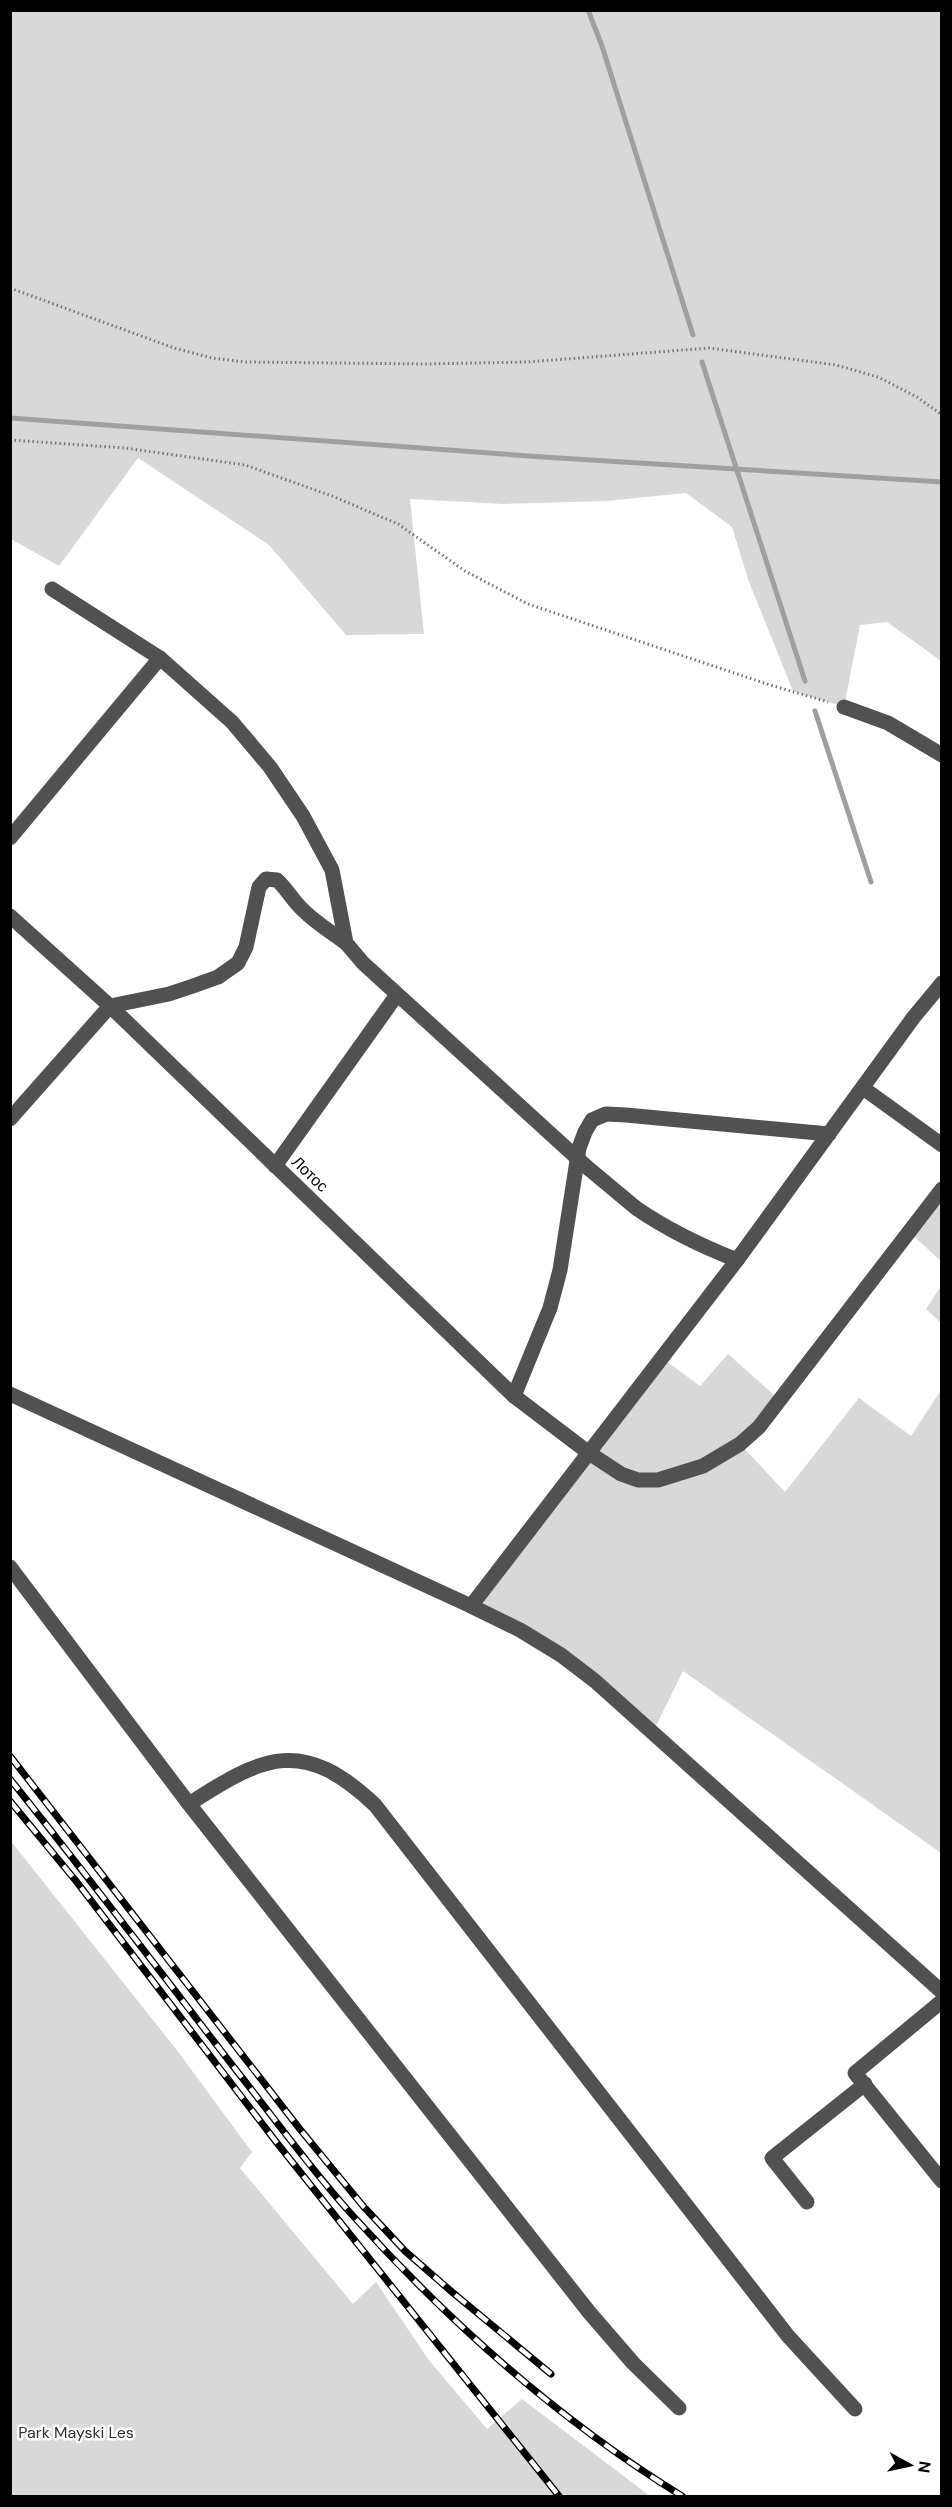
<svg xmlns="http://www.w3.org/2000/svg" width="952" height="2507" font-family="'DM Sans',sans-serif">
  <rect width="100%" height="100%" fill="#fff"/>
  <g fill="#d8d8d8">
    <path d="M10,11H941V661L887,622L860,625L844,707L793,691L749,582L732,527L686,493L606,501L503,504L410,499L424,634L346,635L269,545L138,458L59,566L11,539Z"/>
    <path d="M941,1189V1261L909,1232Z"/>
    <path d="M941,1286V1323L926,1309Z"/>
    <path d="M728,1354L781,1401L740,1444L785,1492L859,1398L911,1436L941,1390V1853L683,1671L653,1732L595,1681L471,1606L662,1358L700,1386Z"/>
    <path d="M10,1840L176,2049L252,2152L240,2168L353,2304L376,2282L428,2359L487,2429L522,2399L650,2496H11Z"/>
  </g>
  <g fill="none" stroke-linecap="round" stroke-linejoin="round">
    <g stroke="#9f9f9f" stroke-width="5">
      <path d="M588,10L602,46L693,335"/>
      <path d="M702,362L805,681"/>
      <path d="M10,418L543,457L942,482"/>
      <path d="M815,711L871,882"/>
    </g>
    <g stroke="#737373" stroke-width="3" stroke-dasharray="1.5 3" stroke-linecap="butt">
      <path d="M10,288L174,348L212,358L245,362L425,364L527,362L709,348L836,365L878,377L917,397L942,415"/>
      <path d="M10,440L125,448L245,465L332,496L398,524L465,571L528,604L767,684L828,702"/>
    </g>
    <g stroke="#515151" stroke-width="15">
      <path d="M52,589L160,658L232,722L270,767L303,816L332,870L346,943L363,963L588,1168L636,1208C668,1230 701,1246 737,1260"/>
      <path d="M844,707L888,723L942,755"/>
      <path d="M10,838L160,658"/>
      <path d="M10,916L110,1006L514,1396L589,1453L621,1474L638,1480H658L703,1466L740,1444L759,1427L942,1189"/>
      <path d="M863,1088L942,1145"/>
      <path d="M10,1119L110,1006L169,994L193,986L218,977L238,963L246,947L259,887L266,879L277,880C287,889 293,901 303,910C316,923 331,932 346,943"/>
      <path d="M275,1166L396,996"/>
      <path d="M10,1394L471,1606L520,1630L561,1655L595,1681L942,1992"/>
      <path d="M514,1396L550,1308L560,1270L579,1148L585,1132L592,1120L606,1114L626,1115L829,1134"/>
      <path d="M10,1567L189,1804L589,2312L633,2363L679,2408"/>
      <path d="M471,1606L737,1260L913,1018L942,983"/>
      <path d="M189,1804C264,1755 303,1737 375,1805L788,2336L855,2409"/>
      <path d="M942,2001L855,2073L942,2181"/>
      <path d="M807,2202L772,2158L865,2084"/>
    </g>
    <g stroke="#000" stroke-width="7">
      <g id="rail">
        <path d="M10,1756L299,2128L363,2206L405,2251L452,2292L551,2374"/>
        <path d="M10,1779C87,1875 161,1973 236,2070C275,2119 312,2171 354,2217C451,2324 560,2421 682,2496"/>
        <path d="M10,1801L76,1881L277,2143L559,2496"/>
      </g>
    </g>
    <use href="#rail" stroke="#fff" stroke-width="4.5" stroke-dasharray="14" stroke-linecap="butt"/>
  </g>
  <g text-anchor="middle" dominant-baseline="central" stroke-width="5" stroke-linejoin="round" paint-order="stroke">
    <g font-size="16" fill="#000" stroke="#fff">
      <text transform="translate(310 1174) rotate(44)">Лотос</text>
    </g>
    <g font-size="16" fill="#2f2f2f" stroke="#fff">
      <text x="76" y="2432">Park Mayski Les</text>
    </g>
  </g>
  <rect width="952" height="2507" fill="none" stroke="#000000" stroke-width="24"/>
  <g transform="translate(910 2465) rotate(98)" stroke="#ffffff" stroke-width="4.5" paint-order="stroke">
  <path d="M0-4.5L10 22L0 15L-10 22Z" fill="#000000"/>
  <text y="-9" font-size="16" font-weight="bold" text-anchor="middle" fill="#000000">N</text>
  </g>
</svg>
